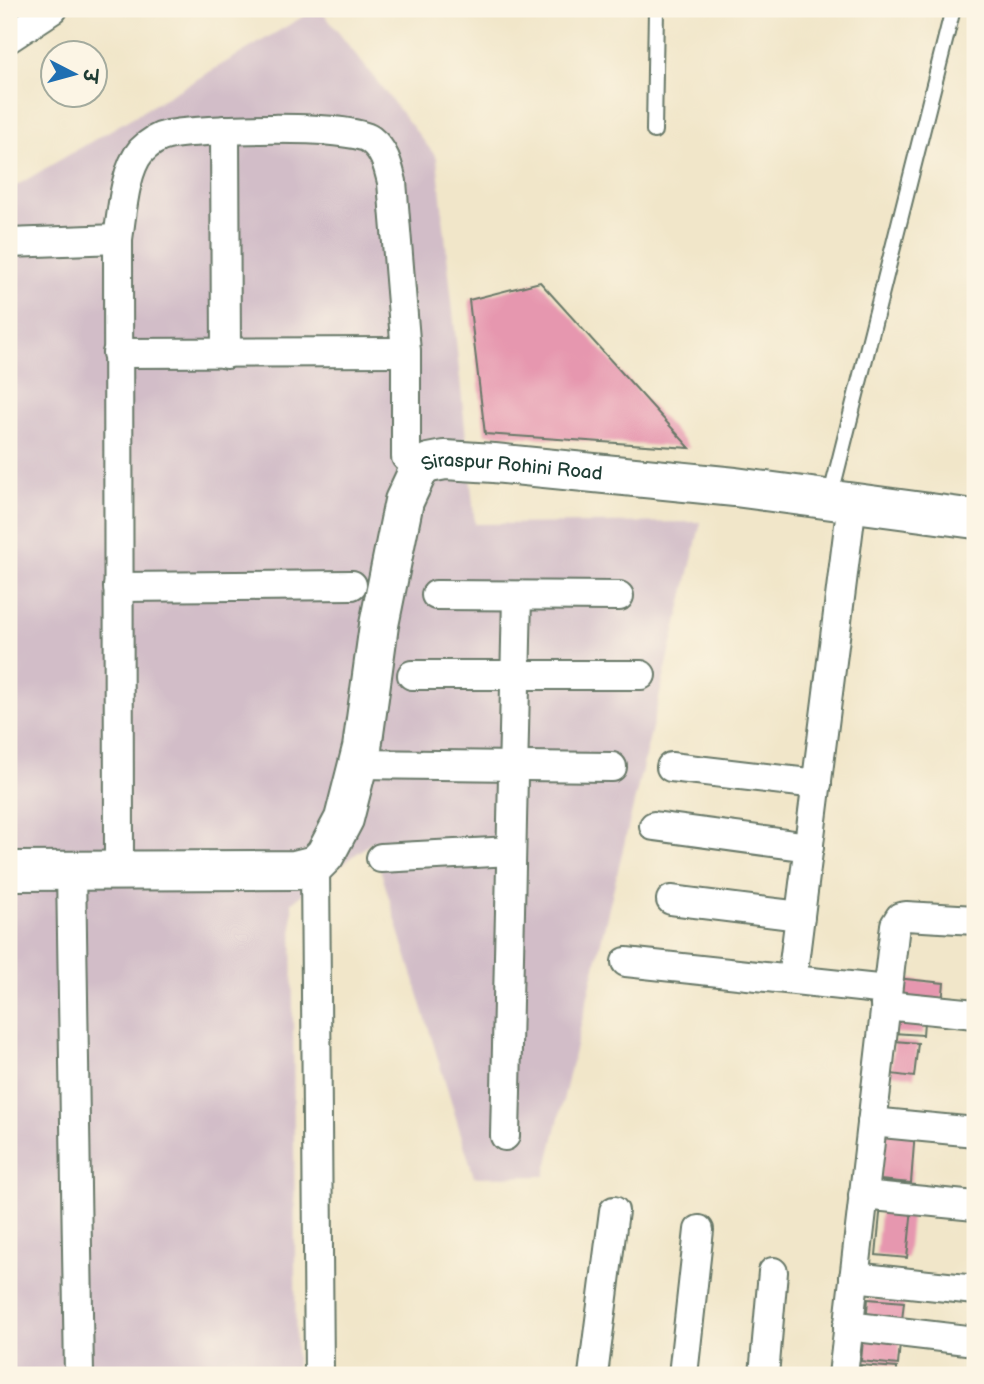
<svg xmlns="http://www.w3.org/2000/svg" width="984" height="1384" font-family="'Balsamiq Sans','Playpen Sans Deva',sans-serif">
  <rect width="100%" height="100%" fill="#fcf5e5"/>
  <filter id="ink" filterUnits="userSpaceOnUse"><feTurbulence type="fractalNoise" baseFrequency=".0143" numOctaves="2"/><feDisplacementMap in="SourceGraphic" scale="14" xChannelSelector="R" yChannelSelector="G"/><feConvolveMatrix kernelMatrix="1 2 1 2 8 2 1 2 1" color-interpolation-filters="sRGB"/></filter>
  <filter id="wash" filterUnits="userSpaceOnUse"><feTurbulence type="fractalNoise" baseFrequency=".00686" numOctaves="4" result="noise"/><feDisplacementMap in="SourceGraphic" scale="28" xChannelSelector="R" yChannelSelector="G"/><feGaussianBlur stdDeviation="1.57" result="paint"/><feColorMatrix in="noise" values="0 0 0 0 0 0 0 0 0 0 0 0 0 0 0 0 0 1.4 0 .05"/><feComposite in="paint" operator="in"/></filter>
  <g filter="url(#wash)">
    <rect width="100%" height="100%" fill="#f1e6c9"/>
    <path fill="#d2bdc8" d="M316,9H320L437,158L475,524L701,522L545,1176L474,1177L372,842L292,902L296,1375H9V190Z"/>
    <g id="blocks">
      <g fill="#e697af">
        <path d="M540,282L690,448L485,434L469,300Z"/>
        <path d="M896,978L944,983L942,1003L894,999Z"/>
        <path d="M896,1006L925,1008L923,1035L893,1033Z"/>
        <path d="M894,1041L918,1043L914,1077L891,1074Z"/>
        <path d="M885,1128L915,1131L911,1183L880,1180Z"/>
        <path d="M881,1204L912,1208L907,1258L876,1255Z"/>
        <path d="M868,1299L904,1302L901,1329L866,1326Z"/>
        <path d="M864,1329L901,1333L898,1365L861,1361Z"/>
        <path d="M861,1365L897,1368V1375H860Z"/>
        <rect x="118" y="1373" width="45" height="2"/>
      </g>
    </g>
  </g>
  <g filter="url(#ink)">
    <use href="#blocks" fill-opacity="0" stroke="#687868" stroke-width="2"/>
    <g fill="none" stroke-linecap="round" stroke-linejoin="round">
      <g stroke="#687868" stroke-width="18">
        <g id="lane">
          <path d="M654,131L656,9"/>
          <path d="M830,498L953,9"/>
        </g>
      </g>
      <g stroke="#687868" stroke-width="32">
        <g id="street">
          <path d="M9,38L53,9"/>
          <path d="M225,130L226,354"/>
          <path d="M9,243L118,239"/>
          <path d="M117,353L406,352"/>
          <path d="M118,587L352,585"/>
          <path d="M436,595L619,596"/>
          <path d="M412,675H641"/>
          <path d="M358,764L612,767"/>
          <path d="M671,767L817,784"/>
          <path d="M654,826L809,847"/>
          <path d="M381,858L511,851"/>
          <path d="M315,865L319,1375"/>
          <path d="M71,871L79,1375"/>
          <path d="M119,871L118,239C122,214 124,171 141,151C149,143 157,137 168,135C198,129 351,123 371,140C385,151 388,166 392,182L406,352V457"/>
          <path d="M671,900L800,916"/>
          <path d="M626,962L887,990"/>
          <path d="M792,979L852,502"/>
          <path d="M885,1005L975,1014"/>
          <path d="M872,1122L975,1132"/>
          <path d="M505,1136L517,596"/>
          <path d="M863,1195L975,1206"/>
          <path d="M854,1277L975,1290"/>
          <path d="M848,1326L975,1341"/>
          <path d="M593,1375L614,1211"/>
          <path d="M683,1375L699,1230"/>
          <path d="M764,1375L773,1272"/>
          <path d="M843,1375L895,925L900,917L906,916L975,920"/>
        </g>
      </g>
      <g stroke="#687868" stroke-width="42">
        <g id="secondary">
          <path id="s1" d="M9,871L295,870L315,865L325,855L344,819L362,748L379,625L404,501L419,469L429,463L445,460L494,463L735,487L975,519"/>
        </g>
      </g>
      <use href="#lane" stroke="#fff" stroke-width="14"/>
      <use href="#street" stroke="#fff" stroke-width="28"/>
      <use href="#secondary" stroke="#fff" stroke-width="38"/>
    </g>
  </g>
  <g text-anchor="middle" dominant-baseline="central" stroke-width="5" stroke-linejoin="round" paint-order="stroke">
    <g font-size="19" fill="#1f3d34" stroke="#fcf5e5">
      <text stroke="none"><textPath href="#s1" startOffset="816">Siraspur Rohini Road</textPath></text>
    </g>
  </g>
  <rect width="984" height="1384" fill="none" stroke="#fcf5e5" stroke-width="35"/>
  <g transform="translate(74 74) rotate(96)"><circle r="33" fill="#fcf5e5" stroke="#a4ab9e" stroke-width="2"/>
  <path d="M0-5L12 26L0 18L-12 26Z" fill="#1f6fb2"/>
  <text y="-10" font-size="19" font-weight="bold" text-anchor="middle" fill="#1f3d34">उ</text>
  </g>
</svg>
